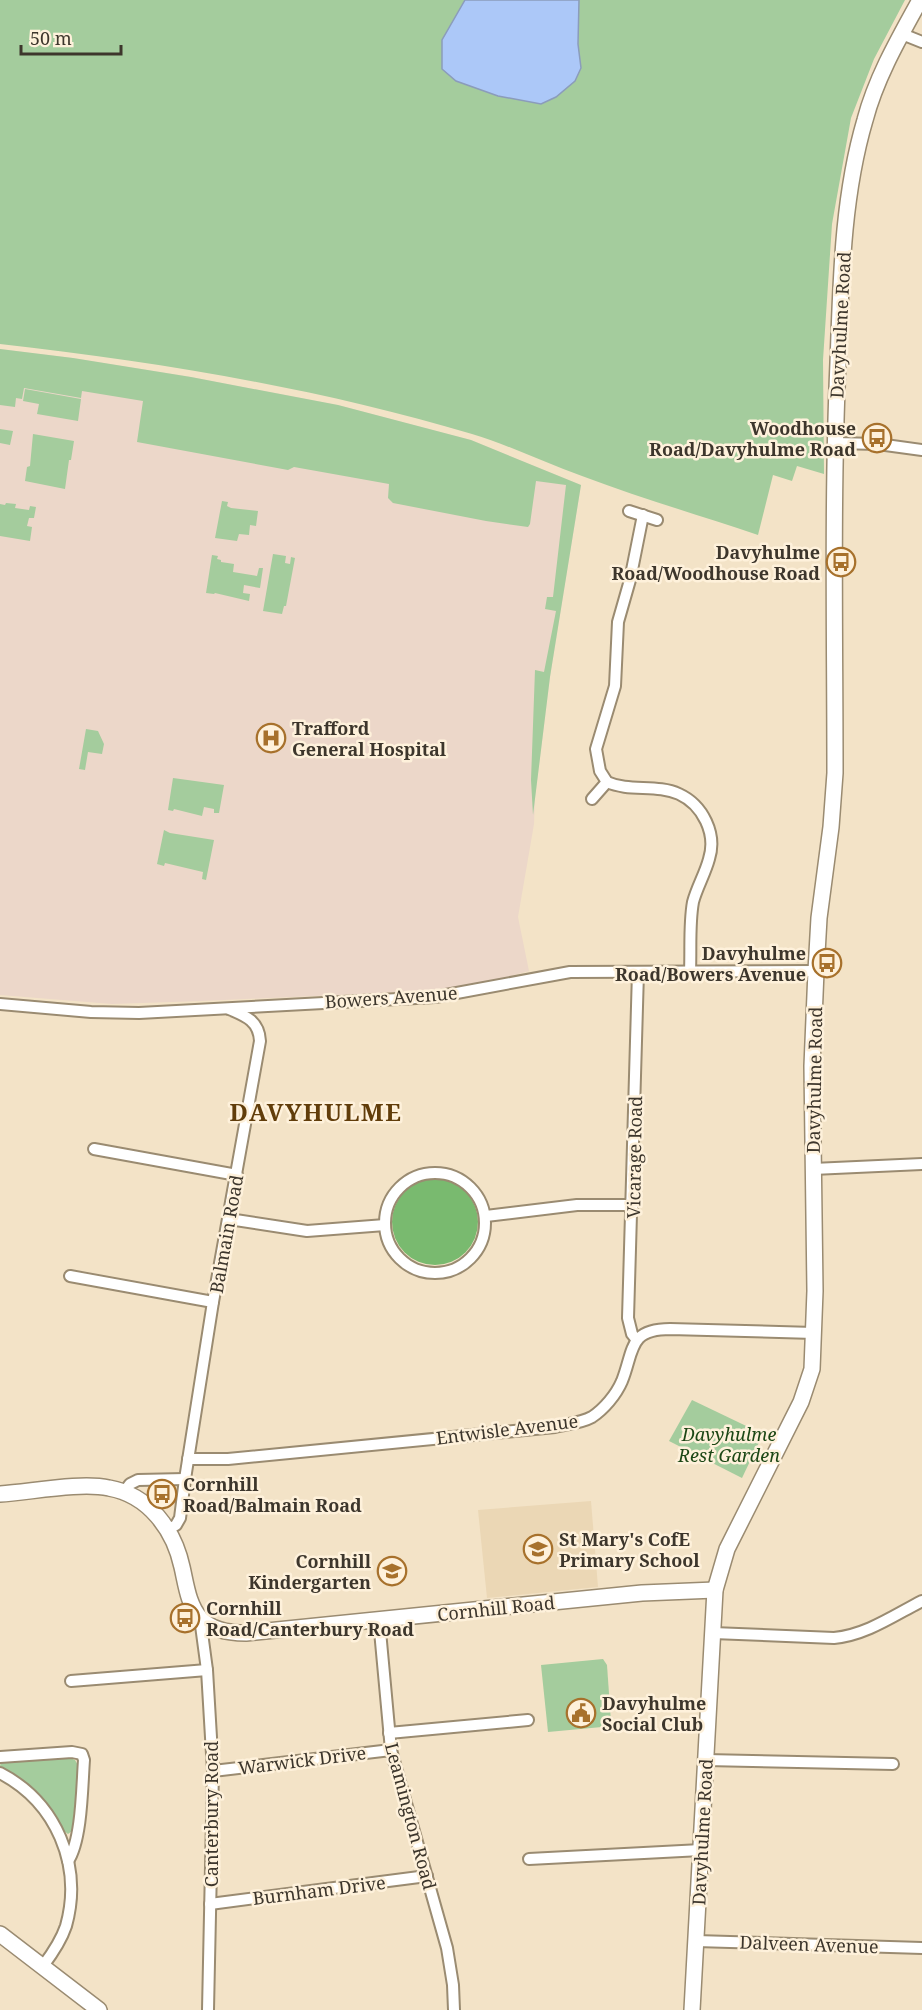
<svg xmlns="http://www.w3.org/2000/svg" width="922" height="2010" font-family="'Noto Serif',serif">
  <rect width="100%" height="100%" fill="#f3e3c7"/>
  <path fill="#ebd7b5" d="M591,1501L598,1587L487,1598L478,1510Z"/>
  <path fill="#ecd7c9" d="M0,349L73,358L191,377L338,405L471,440L581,485L550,677L535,798L534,824L518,917L529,971L493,981L448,990L202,1001L112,1004L0,995Z"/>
  <g fill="#a4cc9d">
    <path d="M0,0H905L874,59L851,118L832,224L823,360L824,474L797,466L792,481L773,475L758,535C699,515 640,498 582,476C545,463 509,445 472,434C318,388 159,362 0,344Z"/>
    <path d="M0,349L73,358L191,377L338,405L471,440L581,485L550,677L533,815L531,780L535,670L544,672L556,611L545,609L547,597H553L566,485L536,481L530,524L528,527L486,521L393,503L388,498L389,484L294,467L288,470L137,442L143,401L82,391L81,398L24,388L22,399L16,398L15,407L0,405Z"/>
    <path d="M25,389L81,399L78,421L37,414L39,404L23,401Z"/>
    <path d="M0,429L13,431L10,445L0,443Z"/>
    <path d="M33,434L74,441L71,460H69L65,489L25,481L27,467L30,466Z"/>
    <path d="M222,501L228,502L227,506L231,508L258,511L256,526L250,525L249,535L239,534L237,541L215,538Z"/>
    <path d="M6,503L16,504L15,508L29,510L30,506L36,507L34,518H29L27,526L32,527L30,541L0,536V504L5,505Z"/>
    <path d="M273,554L286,556L285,563L290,564L291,557L295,558L286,606H284L282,614L263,611Z"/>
    <path d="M212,555L218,556L217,559L221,560V562L234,564L233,572L257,576L259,568H263L260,588L244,585L243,593L250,594L249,601L215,593L214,594L206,593Z"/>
    <path d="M86,729L98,731L104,744L102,754L88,752L85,770L79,769Z"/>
    <path d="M173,778L224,785L219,813H214V809L204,807L202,816L174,809L173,811L168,810Z"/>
    <path d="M164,830L170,833L214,840L206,880L202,879L203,872L165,863L164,866L157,864Z"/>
    <path d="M692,1400L763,1434L742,1478L669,1441Z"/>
    <path d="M603,1659L607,1665L611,1722L602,1727L548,1732L541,1665Z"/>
    <path d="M68,1757L75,1760L79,1767L72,1831L68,1834C58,1828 54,1811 46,1802C34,1786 17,1776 0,1766L1,1762Z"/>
  </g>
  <circle fill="#79ba6f" cx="435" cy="1222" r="43"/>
  <path fill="#acc8f8" stroke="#8b9cbb" stroke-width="1.5" d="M465,0H579L578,44L581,68L575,81L556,97L541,104L498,96L456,81L442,69V40Z"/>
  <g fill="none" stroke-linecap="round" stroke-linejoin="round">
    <g stroke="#9a8b71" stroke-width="14">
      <g id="street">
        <path d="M902,34L922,42"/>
        <path d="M835,443L878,444L922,450"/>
        <path d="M629,511L657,520"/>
        <path d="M643,515L630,580L618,622L615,686L596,749L600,771L607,782C629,792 657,784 679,794C703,805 717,834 709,859C705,874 697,887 693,902C689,924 691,949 690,971"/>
        <path d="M592,799L607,782"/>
        <path d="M0,1004L91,1012L139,1013L435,997L570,972L816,971"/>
        <path d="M94,1149L237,1175"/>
        <path d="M813,1169L922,1164"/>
        <circle cx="435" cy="1223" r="50"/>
        <path d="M486,1216L577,1205H633"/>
        <path d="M229,1219L307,1231L385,1225"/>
        <path d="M70,1276L213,1302"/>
        <path d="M636,1339L632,1334L628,1318L638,972"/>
        <path d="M188,1459H228L555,1427C567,1424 581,1423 592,1417C604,1409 616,1395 622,1381C634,1351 628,1329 670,1329L814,1333"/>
        <path d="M124,1492L130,1484L138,1480L185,1479"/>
        <path d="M169,1529L176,1525L180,1518L185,1479L213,1302L260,1041C259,1021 246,1016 229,1009"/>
        <path d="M200,1618L207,1670L213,1771L208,2010"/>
        <path d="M379,1620L391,1750L447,1948L453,1985L454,2010"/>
        <path d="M713,1633L834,1638C866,1635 893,1616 922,1601"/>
        <path d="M71,1681L207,1670"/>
        <path d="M389,1733L528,1720"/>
        <path d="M0,1757L72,1752L82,1754L84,1760C82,1786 82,1840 68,1861"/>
        <path d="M706,1760L893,1764"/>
        <path d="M213,1771L391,1750"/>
        <path d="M0,1773C56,1802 83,1865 66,1926C61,1941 52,1954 43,1966"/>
        <path d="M529,1859L701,1850"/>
        <path d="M210,1904L427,1876"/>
        <path d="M696,1941L922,1948"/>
      </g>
    </g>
    <g stroke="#9a8b71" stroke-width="18">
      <g id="secondary">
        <path d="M0,1494C31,1492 80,1482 109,1488C149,1495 174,1530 182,1567C186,1584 188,1604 200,1618C211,1630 231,1633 246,1633L642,1593L715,1590"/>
        <path d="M0,1934L99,2010"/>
        <path d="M692,2010L715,1590L727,1549L801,1402L812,1369L815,1291L812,1066L816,971L819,918L831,827L835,773C835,636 832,500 838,363C841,282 842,198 865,120C876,78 899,38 920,0"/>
      </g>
    </g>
    <use href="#street" stroke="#fff" stroke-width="10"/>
    <use href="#secondary" stroke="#fff" stroke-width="15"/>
  </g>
  <defs>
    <g id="bus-ring" transform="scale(1.5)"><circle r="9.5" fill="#fef1db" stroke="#a7712c" stroke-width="1.5"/><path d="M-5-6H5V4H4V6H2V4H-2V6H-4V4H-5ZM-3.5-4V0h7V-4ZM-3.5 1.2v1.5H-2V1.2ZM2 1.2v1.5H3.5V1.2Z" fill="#a7712c"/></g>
    <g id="hospital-ring" transform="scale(1.5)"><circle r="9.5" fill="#fef1db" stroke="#a7712c" stroke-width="1.5"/><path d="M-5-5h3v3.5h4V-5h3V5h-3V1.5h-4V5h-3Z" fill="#a7712c"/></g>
    <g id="school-ring" transform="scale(1.5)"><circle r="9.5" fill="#fef1db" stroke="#a7712c" stroke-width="1.5"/><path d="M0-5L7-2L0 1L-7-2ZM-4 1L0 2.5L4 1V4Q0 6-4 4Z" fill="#a7712c"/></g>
    <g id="civic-ring" transform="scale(1.5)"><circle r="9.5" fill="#fef1db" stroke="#a7712c" stroke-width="1.5"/><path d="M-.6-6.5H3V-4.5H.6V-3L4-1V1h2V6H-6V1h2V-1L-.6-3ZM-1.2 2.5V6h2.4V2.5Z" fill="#a7712c"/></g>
  </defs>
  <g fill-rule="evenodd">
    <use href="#bus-ring" x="877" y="438"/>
    <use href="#bus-ring" x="841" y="562"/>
    <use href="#hospital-ring" x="271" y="738"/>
    <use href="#bus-ring" x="827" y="963"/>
    <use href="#bus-ring" x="162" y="1494"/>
    <use href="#school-ring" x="538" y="1549"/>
    <use href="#school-ring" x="392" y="1571"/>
    <use href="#bus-ring" x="185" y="1618"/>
    <use href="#civic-ring" x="581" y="1713"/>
  </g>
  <g text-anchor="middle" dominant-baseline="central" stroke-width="5" stroke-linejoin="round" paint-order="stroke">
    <g font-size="18" fill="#3d362c" stroke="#fef1db">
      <text transform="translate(840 325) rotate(-87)">Davyhulme Road</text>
      <text transform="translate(391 997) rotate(-4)">Bowers Avenue</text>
      <text transform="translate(814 1080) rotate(-89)">Davyhulme Road</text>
      <text transform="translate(634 1157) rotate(-89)">Vicarage Road</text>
      <text transform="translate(226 1234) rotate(-80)">Balmain Road</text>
      <text transform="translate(507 1429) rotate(-7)">Entwisle Avenue</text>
      <text transform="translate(496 1608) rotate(-6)">Cornhill Road</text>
      <text transform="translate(302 1760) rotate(-7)">Warwick Drive</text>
      <text transform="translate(211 1814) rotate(-90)">Canterbury Road</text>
      <text transform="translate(411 1816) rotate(75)">Leamington Road</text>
      <text transform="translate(702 1832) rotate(-87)">Davyhulme Road</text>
      <text transform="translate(319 1890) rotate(-7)">Burnham Drive</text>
      <text transform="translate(809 1944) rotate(2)">Dalveen Avenue</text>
    </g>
    <g font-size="18" font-weight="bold" fill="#3d362c" stroke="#fef1db" text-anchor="start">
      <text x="856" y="428" text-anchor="end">Woodhouse<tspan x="856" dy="21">Road/Davyhulme Road</tspan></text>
      <text x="820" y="552" text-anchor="end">Davyhulme<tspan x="820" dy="21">Road/Woodhouse Road</tspan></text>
      <text x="292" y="728">Trafford<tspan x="292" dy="21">General Hospital</tspan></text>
      <text x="806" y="953" text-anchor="end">Davyhulme<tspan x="806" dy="21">Road/Bowers Avenue</tspan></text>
      <text x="183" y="1484">Cornhill<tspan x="183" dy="21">Road/Balmain Road</tspan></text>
      <text x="559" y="1539">St Mary's CofE<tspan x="559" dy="21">Primary School</tspan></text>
      <text x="371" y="1561" text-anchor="end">Cornhill<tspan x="371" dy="21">Kindergarten</tspan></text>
      <text x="206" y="1608">Cornhill<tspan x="206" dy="21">Road/Canterbury Road</tspan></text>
      <text x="602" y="1703">Davyhulme<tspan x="602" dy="21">Social Club</tspan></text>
    </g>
    <g font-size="18" font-style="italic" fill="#1c4715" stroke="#fef1db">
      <text x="729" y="1434">Davyhulme<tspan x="729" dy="21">Rest Garden</tspan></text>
    </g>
    <g font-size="24" font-weight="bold" letter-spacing="1.5" fill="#613d0a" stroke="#fef1db">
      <text x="316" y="1111">DAVYHULME</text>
    </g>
  </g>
  <path d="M21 45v9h100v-9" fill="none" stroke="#3d362c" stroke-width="3"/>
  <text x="30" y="45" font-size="18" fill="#3d362c" stroke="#fef1db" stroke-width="4.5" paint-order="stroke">50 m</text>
</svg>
